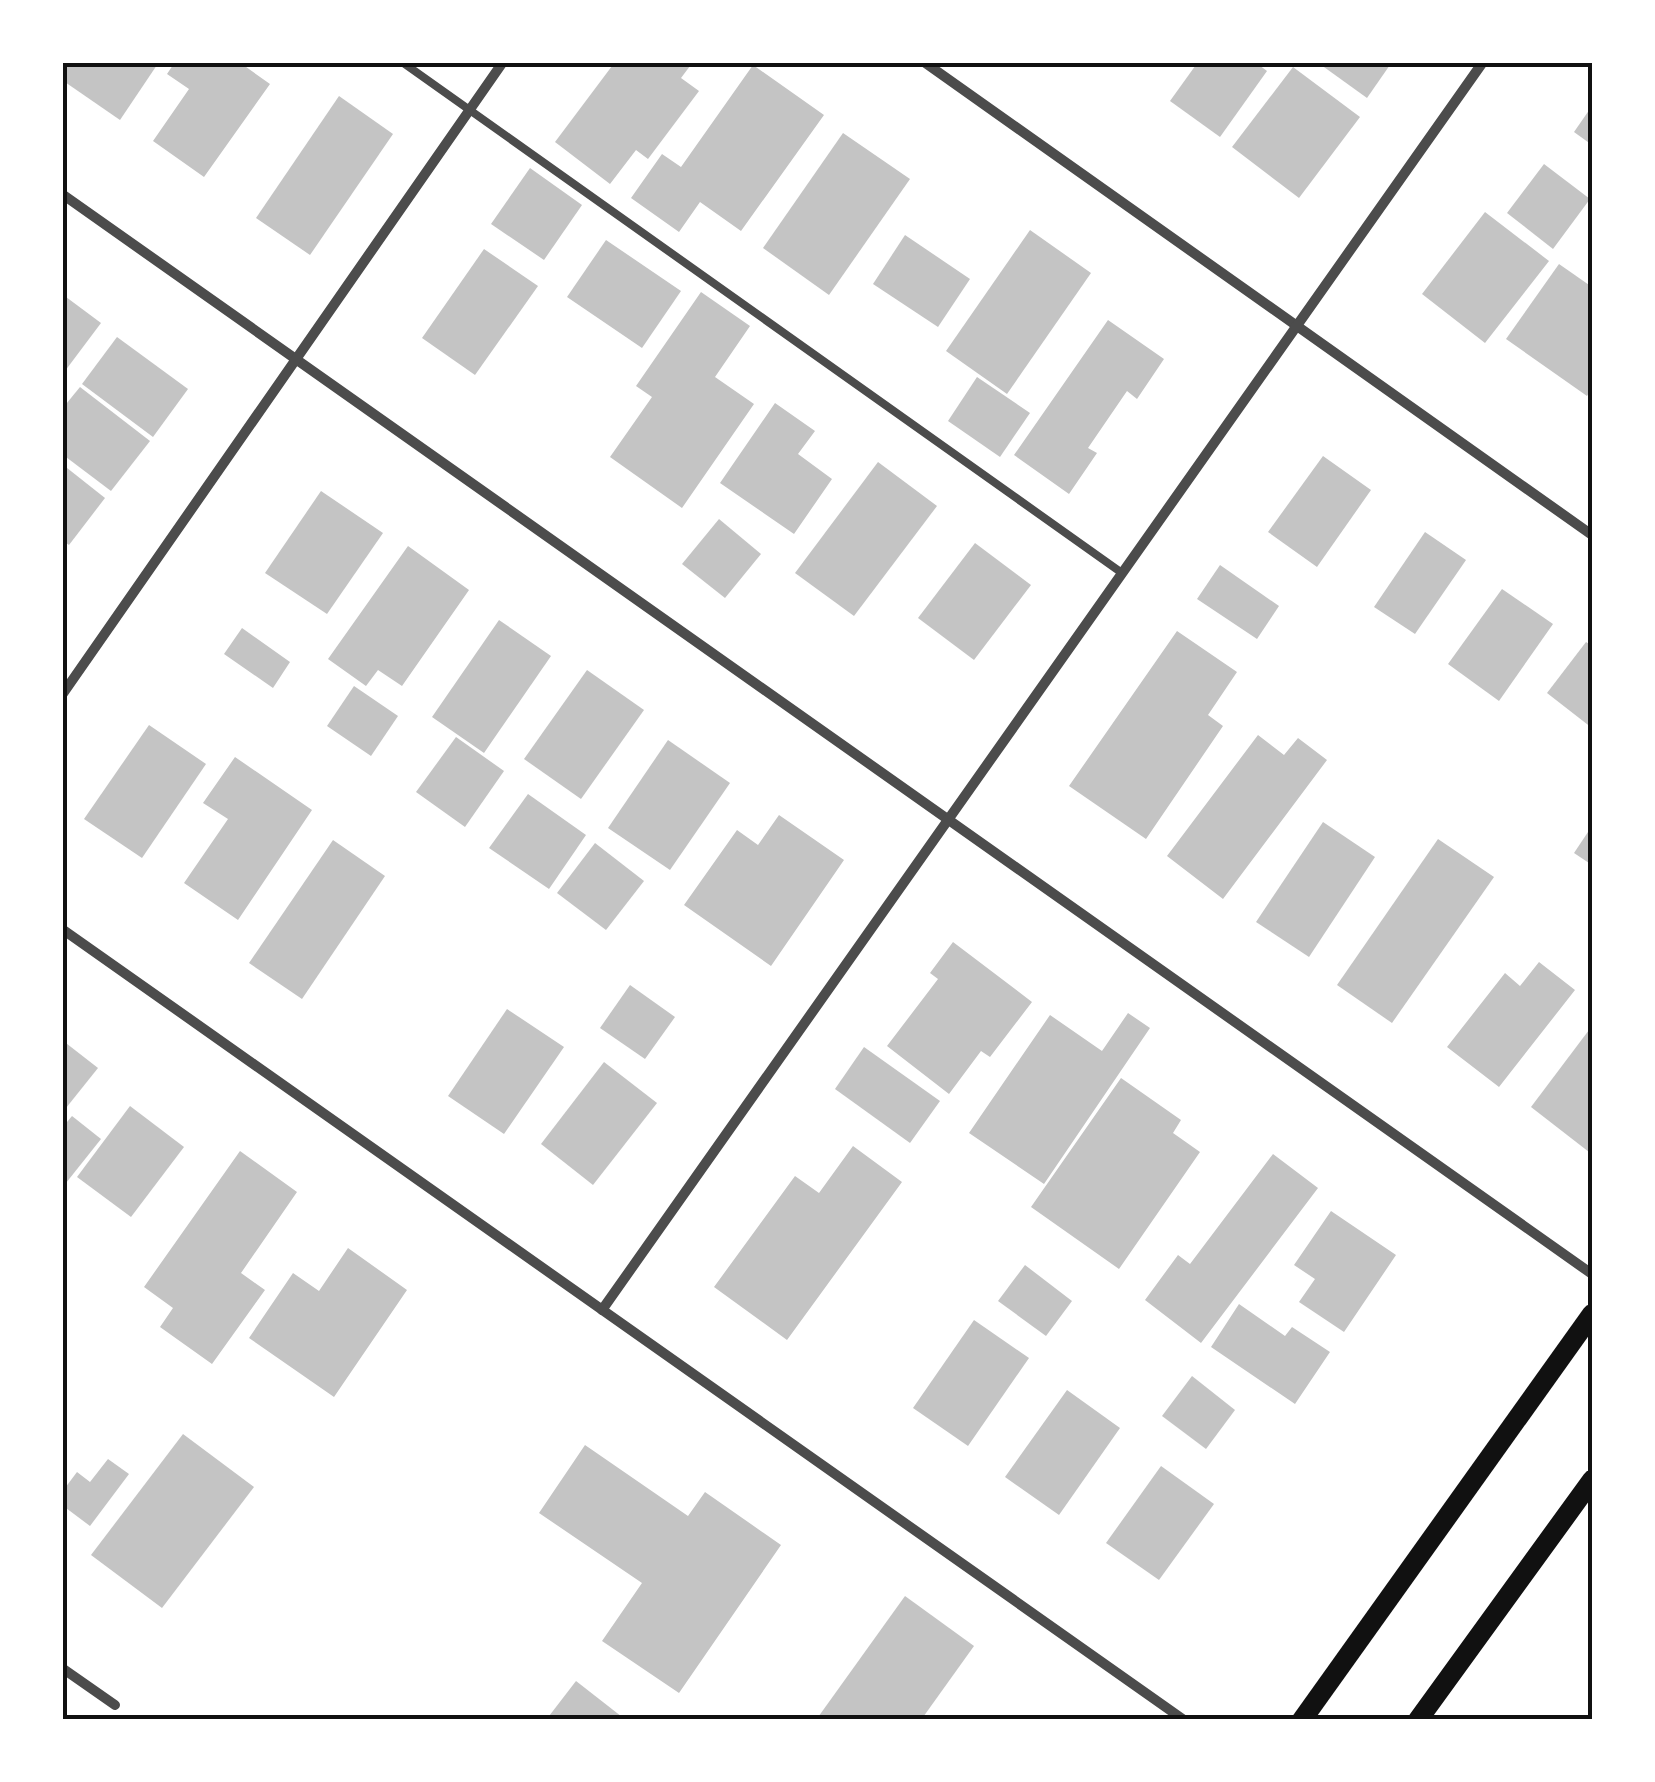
<svg xmlns="http://www.w3.org/2000/svg" width="1655" height="1782" font-family="'Public Sans',sans-serif">
  <rect width="100%" height="100%" fill="#fff"/>
  <g fill="#c4c4c4">
    <path d="M62,62H159L120,120L62,80Z"/>
    <path d="M175,62H239L270,84L204,177L153,141L189,89L167,74Z"/>
    <path d="M615,62H693L681,78L699,91L648,159L636,150L610,184L555,142Z"/>
    <path d="M1198,62H1255L1267,71L1220,137L1170,101Z"/>
    <path d="M1317,62H1392L1367,98Z"/>
    <path d="M753,65L824,115L741,231L700,202L679,232L631,198L662,154L681,167Z"/>
    <path d="M1293,67L1360,117L1299,198L1232,147Z"/>
    <path d="M339,96L393,134L310,255L256,218Z"/>
    <path d="M1592,106V145L1574,132Z"/>
    <path d="M843,133L910,179L829,295L763,248Z"/>
    <path d="M1544,164L1590,199L1553,249L1507,213Z"/>
    <path d="M530,168L582,205L544,260L491,224Z"/>
    <path d="M1485,212L1549,261L1485,343L1422,294Z"/>
    <path d="M1030,230L1091,273L1007,394L946,351Z"/>
    <path d="M905,235L970,279L938,327L873,284Z"/>
    <path d="M606,240L681,291L642,348L567,297Z"/>
    <path d="M484,249L538,286L475,375L422,338Z"/>
    <path d="M1559,264L1592,287V388L1587,396L1506,339Z"/>
    <path d="M701,292L750,326L715,377L754,404L682,508L610,457L652,397L636,386Z"/>
    <path d="M62,294L101,323L62,375Z"/>
    <path d="M1108,320L1164,359L1137,399L1127,391L1088,448L1097,453L1069,494L1014,455Z"/>
    <path d="M117,337L188,389L153,437L82,384Z"/>
    <path d="M977,377L1030,413L1000,457L948,421Z"/>
    <path d="M80,387L150,441L111,491L62,454V409Z"/>
    <path d="M775,403L815,431L798,454L832,479L794,534L720,483Z"/>
    <path d="M1323,456L1371,490L1317,567L1268,532Z"/>
    <path d="M878,462L937,506L854,616L795,573Z"/>
    <path d="M62,464L105,498L69,545L62,540Z"/>
    <path d="M321,491L383,533L327,614L265,573Z"/>
    <path d="M719,519L761,554L725,598L682,564Z"/>
    <path d="M1425,532L1466,560L1415,634L1374,607Z"/>
    <path d="M975,543L1031,585L974,660L918,618Z"/>
    <path d="M408,546L469,590L402,686L378,670L366,686L328,659Z"/>
    <path d="M1220,565L1279,606L1257,639L1197,599Z"/>
    <path d="M1502,589L1553,624L1499,701L1448,664Z"/>
    <path d="M499,620L551,656L484,753L432,717Z"/>
    <path d="M242,628L290,662L273,688L224,654Z"/>
    <path d="M1177,631L1237,672L1208,715L1223,726L1146,839L1069,786Z"/>
    <path d="M1586,642L1592,646V728L1547,693Z"/>
    <path d="M587,670L644,710L581,799L524,759Z"/>
    <path d="M354,686L398,716L371,756L327,726Z"/>
    <path d="M149,725L206,764L142,858L84,819Z"/>
    <path d="M1258,735L1284,755L1298,738L1327,760L1223,899L1167,856Z"/>
    <path d="M456,737L504,771L465,827L416,792Z"/>
    <path d="M668,740L730,783L670,870L608,828Z"/>
    <path d="M235,757L312,810L238,920L184,883L228,819L203,803Z"/>
    <path d="M528,794L586,835L549,889L489,848Z"/>
    <path d="M779,815L844,860L771,966L684,905L737,830L758,845Z"/>
    <path d="M1323,822L1375,857L1309,957L1256,922Z"/>
    <path d="M1592,826V865L1574,853Z"/>
    <path d="M1438,839L1494,877L1392,1023L1337,985Z"/>
    <path d="M333,840L385,876L302,999L249,963Z"/>
    <path d="M595,843L644,881L606,930L557,893Z"/>
    <path d="M953,942L1032,1002L990,1057L981,1051L949,1094L887,1046L938,979L930,973Z"/>
    <path d="M1539,962L1575,990L1499,1087L1447,1047L1505,973L1520,986Z"/>
    <path d="M630,985L675,1017L645,1059L600,1028Z"/>
    <path d="M507,1009L564,1047L504,1134L448,1096Z"/>
    <path d="M1128,1013L1150,1028L1044,1184L969,1133L1050,1015L1102,1051Z"/>
    <path d="M1592,1026V1148L1589,1152L1531,1107Z"/>
    <path d="M62,1040L98,1068L62,1113Z"/>
    <path d="M864,1047L940,1101L910,1143L835,1089Z"/>
    <path d="M604,1062L657,1103L593,1185L541,1144Z"/>
    <path d="M1121,1078L1181,1120L1173,1133L1200,1152L1119,1269L1031,1207Z"/>
    <path d="M130,1106L184,1147L131,1217L77,1177Z"/>
    <path d="M72,1116L101,1139L62,1188V1128Z"/>
    <path d="M853,1146L902,1182L787,1340L714,1287L795,1176L819,1193Z"/>
    <path d="M240,1151L297,1192L241,1273L265,1290L212,1364L160,1327L173,1308L144,1287Z"/>
    <path d="M1273,1154L1318,1188L1201,1343L1145,1300L1178,1255L1190,1264Z"/>
    <path d="M1331,1211L1396,1255L1344,1332L1299,1302L1315,1279L1294,1265Z"/>
    <path d="M348,1248L407,1290L334,1397L249,1338L293,1273L319,1291Z"/>
    <path d="M1025,1265L1072,1301L1046,1336L998,1301Z"/>
    <path d="M1239,1304L1285,1336L1292,1327L1330,1352L1295,1404L1211,1347Z"/>
    <path d="M974,1320L1029,1358L968,1446L913,1408Z"/>
    <path d="M1192,1376L1235,1410L1206,1449L1162,1416Z"/>
    <path d="M1067,1390L1120,1428L1059,1515L1005,1477Z"/>
    <path d="M183,1434L254,1487L162,1608L91,1555Z"/>
    <path d="M585,1445L688,1516L705,1492L781,1545L679,1693L602,1641L642,1583L539,1513Z"/>
    <path d="M108,1459L129,1474L90,1526L62,1505V1492L77,1472L90,1482Z"/>
    <path d="M1161,1466L1214,1504L1159,1580L1106,1543Z"/>
    <path d="M905,1596L974,1646L921,1720H816Z"/>
    <path d="M576,1681L626,1720H546Z"/>
  </g>
  <g fill="none" stroke-linecap="round" stroke-linejoin="round">
    <path stroke="#4c4c4c" stroke-width="8" d="M402,62L1122,573"/>
    <g stroke="#4c4c4c" stroke-width="10">
      <path d="M924,62L1592,535"/>
      <path d="M62,194L1592,1274"/>
      <path d="M62,695L503,62"/>
      <path d="M62,929L1184,1720"/>
      <path d="M602,1310L1483,62"/>
      <path d="M62,1668L115,1705"/>
    </g>
    <g stroke="#111" stroke-width="20">
      <path d="M1302,1720L1592,1314"/>
      <path d="M1418,1720L1592,1480"/>
    </g>
  </g>
  <rect width="1655" height="1782" fill="none" stroke="#ffffff" stroke-width="130"/>
  <rect x="65" y="65" width="1525" height="1652" fill="none" stroke="#111" stroke-width="4"/>
</svg>
